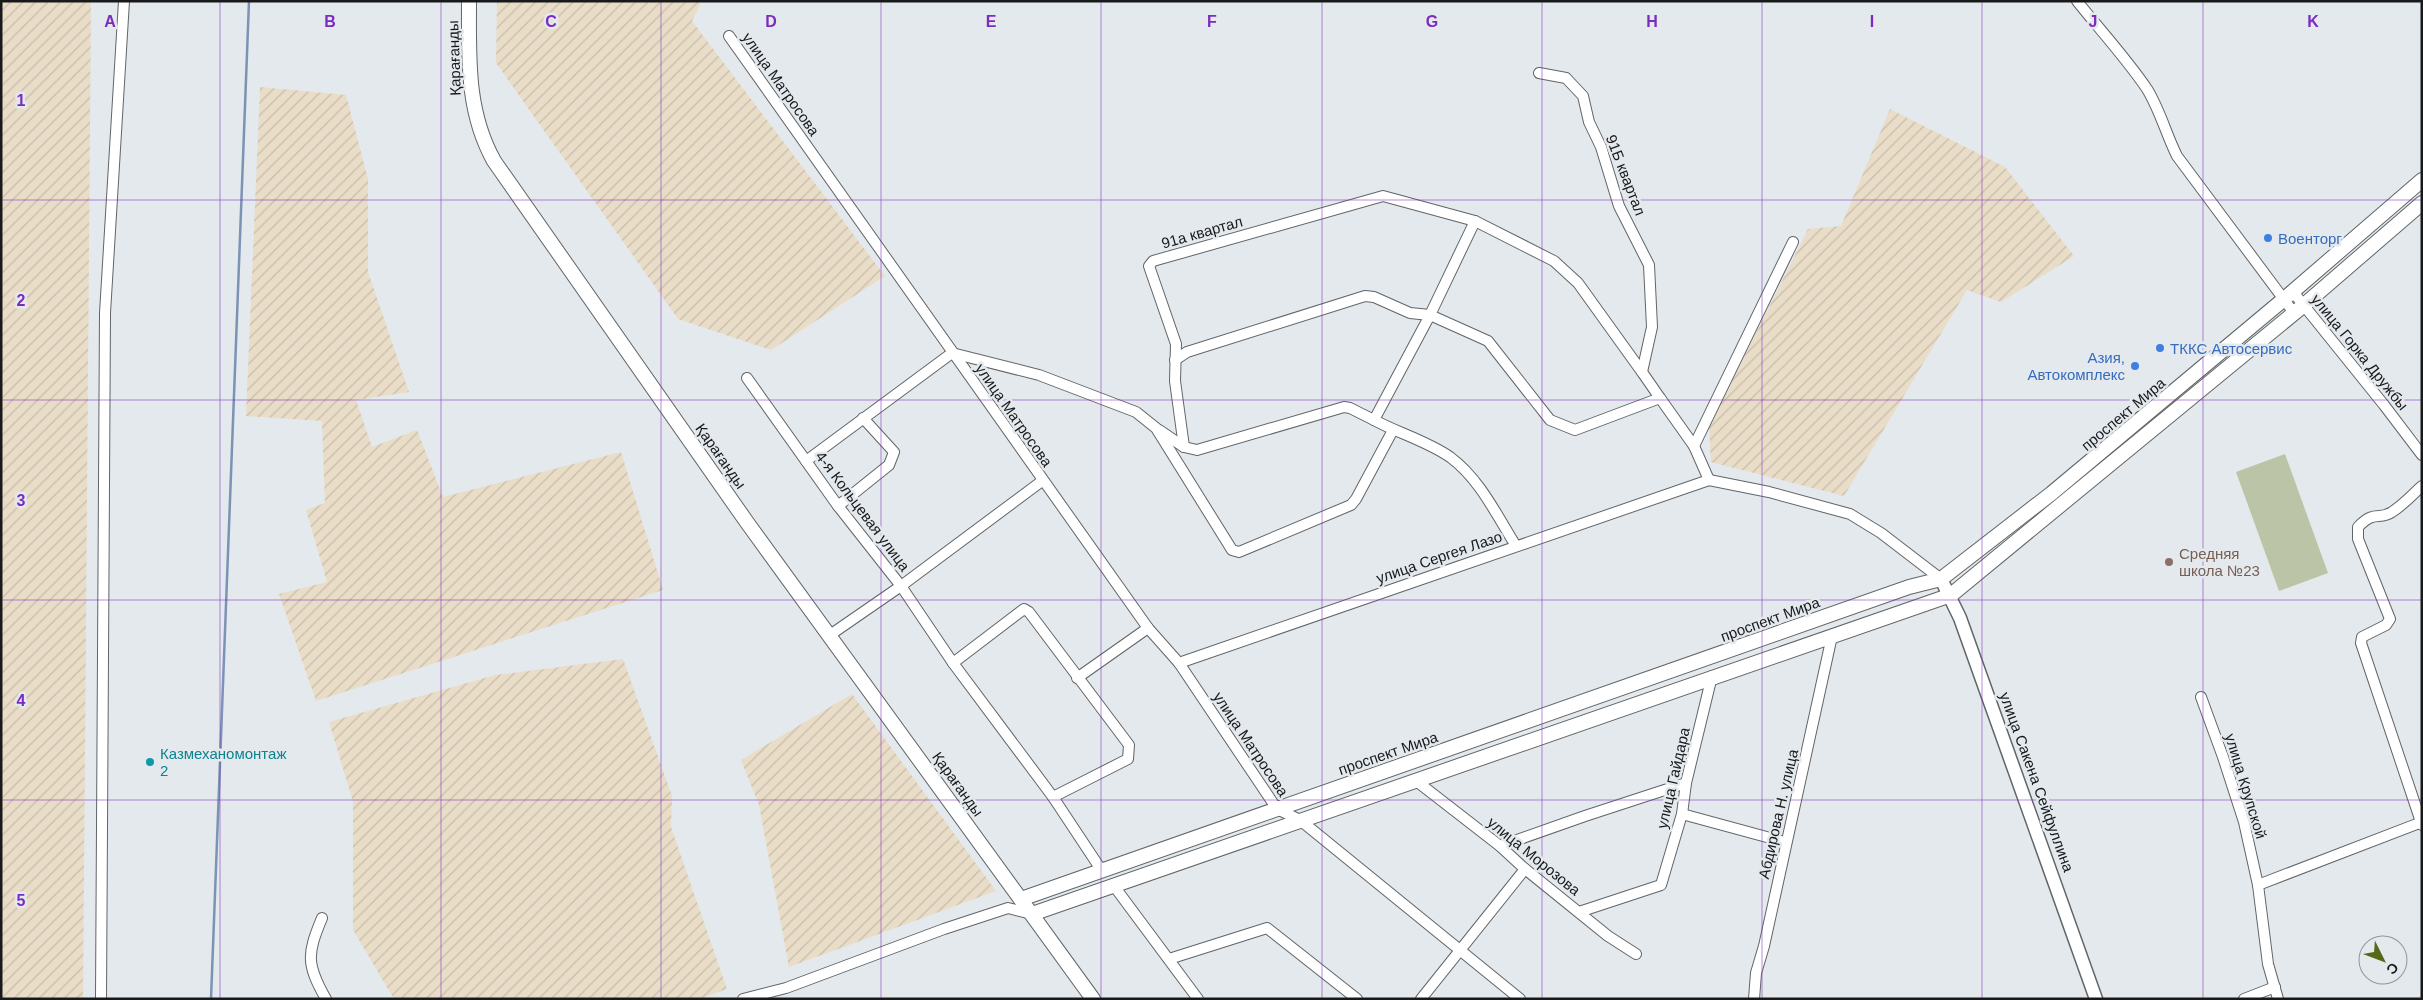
<svg xmlns="http://www.w3.org/2000/svg" width="2423" height="1000" font-family="Arial,sans-serif">
  <defs>
    <pattern id="industrial-furrows" width="10" height="10" patternUnits="userSpaceOnUse" patternTransform="scale(1.25)"><rect width="10" height="10" fill="#e9ddc8"/><path d="M-1 1l2-2M0 10L10 0M9 11l2-2" fill="none" stroke="#c7bdab"/></pattern>
  </defs>
  <rect width="100%" height="100%" fill="#e4e9ed"/>
  <g fill="url(#industrial-furrows)">
    <path d="M1,1H91L83,999H1Z"/>
    <path d="M497,1H699L700,5L692,21L885,276L771,350L678,319L496,63Z"/>
    <path d="M260,87L346,95L368,179V272L409,392L356,400L372,447L417,430L443,497L621,452L663,590L316,701L279,594L327,582L306,510L325,503L322,421L246,416Z"/>
    <path d="M1890,109L2005,167L2074,256L2001,302L1967,290L1844,496L1711,462L1709,427L1808,229L1841,226Z"/>
    <path d="M623,659L672,796L671,827L727,989L699,999H394L353,930V802L329,722L495,675Z"/>
    <path d="M852,694L996,891L789,967L759,805L741,760Z"/>
  </g>
  <path fill="#bbc4a6" d="M2285,454L2328,573L2279,591L2236,472Z"/>
  <g fill="none" stroke-linecap="round" stroke-linejoin="round">
    <path stroke="#7b93b4" stroke-width="2.5" d="M211,999L249,1"/>
    <g stroke="#606568" stroke-width="12">
      <g id="minor">
        <path d="M2077,1C2100,30 2126,58 2147,89C2160,110 2166,134 2177,156L2294,313"/>
        <path d="M729,36L1148,628L1179,663L1277,809L1300,820L1520,999"/>
        <path d="M1475,221L1430,315L1374,420C1398,433 1427,441 1450,457C1480,479 1497,516 1516,546"/>
        <path d="M2293,292L2384,405L2422,455"/>
        <path d="M1175,360L1187,352L1365,296L1374,297L1410,313L1430,315L1488,341L1550,420L1575,430L1660,398L1642,372L1652,327L1649,265L1619,206L1601,147L1589,122L1583,96L1566,78L1539,73"/>
        <path d="M747,378L838,506L901,586L953,663L1053,797L1102,871"/>
        <path d="M1660,398L1694,446"/>
        <path d="M1159,430L1184,447L1197,450L1344,407L1350,408L1374,420"/>
        <path d="M1184,447L1175,381L1176,344L1149,266L1153,261L1383,196L1475,221L1554,261L1578,283L1642,372"/>
        <path d="M806,461L952,353L1039,375L1136,412L1156,428L1232,550L1239,552L1351,505L1356,499L1393,430"/>
        <path d="M1709,480L1769,492L1850,514L1881,533L1941,579"/>
        <path d="M2422,486C2412,495 2403,505 2392,512C2379,521 2375,509 2358,527V539L2390,619L2386,625L2362,637L2361,643L2422,825"/>
        <path d="M838,506L889,465L894,452L863,418"/>
        <path d="M830,635L901,586L1042,481"/>
        <path d="M953,663L1024,609L1029,612L1129,745L1128,759L1053,797"/>
        <path d="M1179,663L1709,480L1694,446L1793,242"/>
        <path d="M1077,678L1148,628"/>
        <path d="M2201,697L2223,757L2244,822L2258,885L2268,964L2278,999"/>
        <path d="M1415,780L1500,846L1525,869L1608,936L1636,954"/>
        <path d="M1682,814L1785,842"/>
        <path d="M1500,846L1585,816L1686,783"/>
        <path d="M2258,885L2422,822"/>
        <path d="M1114,886L1198,999"/>
        <path d="M1579,912L1661,885L1682,814L1686,783L1712,676"/>
        <path d="M322,918C307,954 306,964 326,999"/>
        <path d="M1169,959L1267,928L1357,999"/>
        <path d="M101,999L105,313L124,1"/>
        <path d="M743,999L786,988L944,929L1008,908L1032,914"/>
        <path d="M1421,999L1525,869"/>
        <path d="M1754,999L1756,973L1764,946L1832,636"/>
        <path d="M2244,999L2275,987"/>
      </g>
    </g>
    <g stroke="#606568" stroke-width="15">
      <path id="tertiary" d="M1941,579L1960,618L2096,999"/>
    </g>
    <g stroke="#606568" stroke-width="16">
      <g id="secondary">
        <path d="M469,1C469,57 466,111 494,161L746,521L1093,999"/>
        <path d="M1021,899L1909,587L1941,579L2052,493L2283,300L2422,180"/>
        <path d="M1032,914L1951,595L2304,305L2422,203"/>
      </g>
    </g>
    <use href="#minor" stroke="#fff" stroke-width="10"/>
    <use href="#tertiary" stroke="#fff" stroke-width="12"/>
    <use href="#secondary" stroke="#fff" stroke-width="14"/>
  </g>
  <path fill="none" stroke="#7b2cbf" stroke-width="1" stroke-opacity="0.55" d="M220,1V999M441,1V999M661,1V999M881,1V999M1101,1V999M1322,1V999M1542,1V999M1762,1V999M1982,1V999M2203,1V999M1,200H2422M1,400H2422M1,600H2422M1,800H2422"/>
  <g fill="#3f7fe0" stroke="#e4e9ed" stroke-width="2">
    <circle cx="2268" cy="238" r="5"/>
    <circle cx="2160" cy="348" r="5"/>
    <circle cx="2135" cy="366" r="5"/>
  </g>
  <circle fill="#8d6e63" stroke="#e4e9ed" stroke-width="2" cx="2169" cy="562" r="5"/>
  <circle fill="#0f9aa8" stroke="#e4e9ed" stroke-width="2" cx="150" cy="762" r="5"/>
  <g text-anchor="middle" dominant-baseline="central" stroke-width="5" stroke-linejoin="round" paint-order="stroke">
    <g font-size="15" fill="#18191b" stroke="#e4e9ed">
      <text transform="translate(454 58) rotate(-92)">Қарағанды</text>
      <text transform="translate(781 84) rotate(55)">улица Матросова</text>
      <text transform="translate(1626 175) rotate(69)">91Б квартал</text>
      <text transform="translate(1202 232) rotate(-16)">91а квартал</text>
      <text transform="translate(2360 352) rotate(51)">улица Горка Дружбы</text>
      <text transform="translate(2123 414) rotate(-40)">проспект Мира</text>
      <text transform="translate(1014 415) rotate(55)">улица Матросова</text>
      <text transform="translate(721 456) rotate(55)">Қарағанды</text>
      <text transform="translate(863 511) rotate(53)">4-я Кольцевая улица</text>
      <text transform="translate(1439 557) rotate(-19)">улица Сергея Лазо</text>
      <text transform="translate(1770 619) rotate(-20)">проспект Мира</text>
      <text transform="translate(1251 744) rotate(56)">улица Матросова</text>
      <text transform="translate(1388 753) rotate(-19)">проспект Мира</text>
      <text transform="translate(1673 778) rotate(-77)">улица Гайдара</text>
      <text transform="translate(2037 782) rotate(70)">улица Сакена Сейфуллина</text>
      <text transform="translate(958 784) rotate(54)">Қарағанды</text>
      <text transform="translate(2246 786) rotate(73)">улица Крупской</text>
      <text transform="translate(1778 814) rotate(-77)">Абдирова Н. улица</text>
      <text transform="translate(1534 856) rotate(39)">улица Морозова</text>
    </g>
    <g font-size="15" fill="#366cbe" stroke="#e4e9ed" text-anchor="start">
      <text x="2278" y="238">Военторг</text>
      <text x="2170" y="348">ТККС Автосервис</text>
      <text x="2125" y="357" text-anchor="end">Азия,<tspan x="2125" dy="17">Автокомплекс</tspan></text>
    </g>
    <g font-size="15" fill="#785e54" stroke="#e4e9ed" text-anchor="start">
      <text x="2179" y="553">Средняя<tspan x="2179" dy="17">школа №23</tspan></text>
    </g>
    <g font-size="15" fill="#0d838f" stroke="#e4e9ed" text-anchor="start">
      <text x="160" y="753">Казмеханомонтаж<tspan x="160" dy="17">2</tspan></text>
    </g>
  </g>
  <g font-size="16" text-anchor="middle" font-weight="bold" fill="#7b2cbf" stroke="#e4e9ed" stroke-width="5" stroke-linejoin="round" paint-order="stroke">
    <text x="110" y="27">A</text>
    <text x="330" y="27">B</text>
    <text x="551" y="27">C</text>
    <text x="771" y="27">D</text>
    <text x="991" y="27">E</text>
    <text x="1212" y="27">F</text>
    <text x="1432" y="27">G</text>
    <text x="1652" y="27">H</text>
    <text x="1872" y="27">I</text>
    <text x="2093" y="27">J</text>
    <text x="2313" y="27">K</text>
    <text x="21" y="106">1</text>
    <text x="21" y="306">2</text>
    <text x="21" y="506">3</text>
    <text x="21" y="706">4</text>
    <text x="21" y="906">5</text>
  </g>
  <rect width="2423" height="1000" fill="none" stroke="#18191b" stroke-width="5"/>
  <g transform="translate(2383 960) rotate(132)"><circle r="24" fill="#e4e9ed" stroke="#929699"/>
  <path d="M0-4L9 19L0 12L-9 19Z" fill="#556a19"/>
  <text y="-8" font-size="14" font-weight="bold" text-anchor="middle" fill="#18191b">С</text>
  </g>
</svg>
